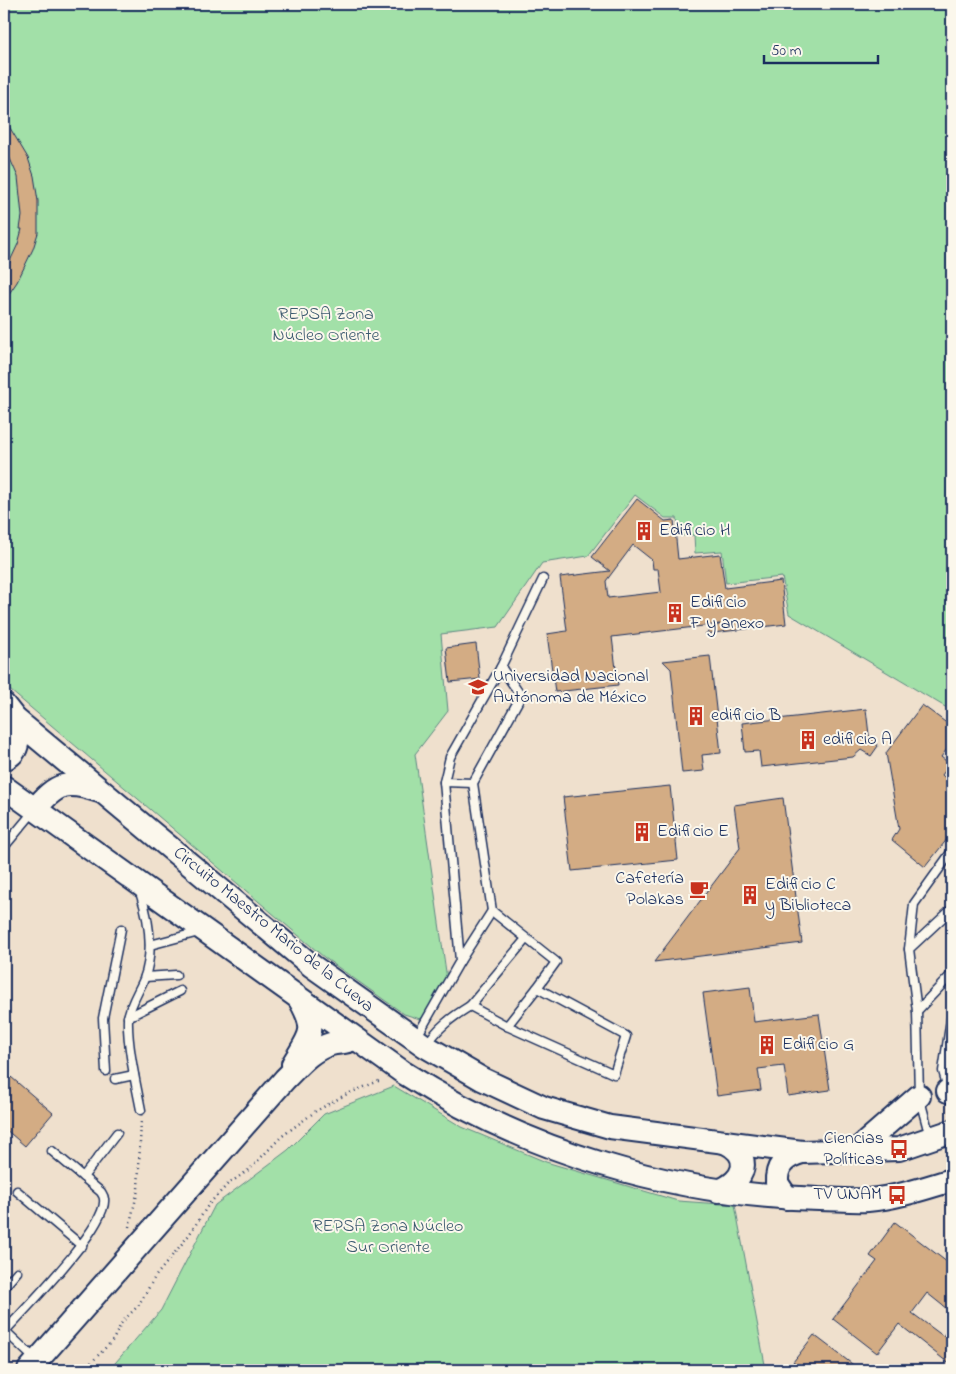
<svg xmlns="http://www.w3.org/2000/svg" width="956" height="1374" font-family="'Indie Flower',sans-serif">
  <rect width="100%" height="100%" fill="#fbf7ec"/>
  <filter id="ink" filterUnits="userSpaceOnUse"><feTurbulence type="fractalNoise" baseFrequency=".02" numOctaves="2"/><feDisplacementMap in="SourceGraphic" scale="10" xChannelSelector="R" yChannelSelector="G"/><feConvolveMatrix kernelMatrix="1 2 1 2 8 2 1 2 1" color-interpolation-filters="sRGB"/></filter>
  <g filter="url(#ink)">
    <rect fill="#efe0cd" x="4" y="4" width="948" height="1366"/>
    <g fill="#a2e0a8" stroke="#5e8883">
      <path d="M4,4H952V711L789,614L782,577L726,583L722,551L695,553L694,535L679,536L677,518H665L635,495L588,556L542,563L498,627L441,634L448,711L415,754L447,979L426,1015L420,1019L404,1014L325,958L4,685Z"/>
      <path d="M394,1086L462,1127L546,1162L678,1201L735,1205L766,1370H109L161,1310L215,1205L288,1150L324,1114Z"/>
    </g>
    <g fill="#d3ac84" stroke="#1b2f5e" fill-rule="evenodd">
      <path d="M4,118L28,158L34,176L38,201V233L33,249L17,282L4,301V274L18,244L22,229H20L22,216L18,177L4,145Z"/>
      <path d="M637,499L665,521L674,520L678,559L720,554L725,588L781,581L786,624L705,634L720,624L612,637L618,685L555,692L547,634L567,631L560,577L610,571L592,557ZM633,545L652,560L653,569H658L661,592L608,598L606,581Z"/>
      <path d="M476,644L480,679L450,682L446,648Z"/>
      <path d="M710,656L721,753L702,755L704,771L682,773L671,669L663,661Z"/>
      <path d="M922,705L952,727V742L941,757L950,764L942,775L952,784V833L925,867L892,840L899,829L886,753Z"/>
      <path d="M866,709L869,735L878,746L871,756L861,750L853,757L761,767L759,751L745,752L742,723Z"/>
      <path d="M670,786L678,860L572,871L563,797Z"/>
      <path d="M783,798L802,943L654,962L740,848L734,805Z"/>
      <path d="M750,987L754,1022L819,1014L830,1090L788,1096L784,1066L758,1069L761,1090L717,1096L703,993Z"/>
      <path d="M4,1071L53,1113L25,1146L4,1128Z"/>
      <path d="M895,1222L952,1266V1313L927,1293L912,1313L943,1336L952,1324V1366L899,1324L877,1353L833,1319L877,1261L870,1256Z"/>
      <path d="M814,1335L860,1370H804L793,1362Z"/>
    </g>
    <g fill="none" stroke-linecap="round" stroke-linejoin="round">
      <g stroke="#1b2f5e" stroke-width="11">
        <g id="lane">
          <path d="M444,782L473,783"/>
          <path d="M4,847L34,811"/>
          <path d="M140,892C149,919 154,952 144,979C139,991 129,1006 128,1019C127,1045 136,1084 141,1110"/>
          <path d="M150,945L199,932"/>
          <path d="M909,949L914,904L952,851"/>
          <path d="M460,961L492,911"/>
          <path d="M145,977L176,975"/>
          <path d="M470,1006L525,940"/>
          <path d="M917,1011L952,974"/>
          <path d="M128,1017L180,991"/>
          <path d="M507,1026L537,988"/>
          <path d="M416,1038L460,961L444,782L450,757L501,667L543,579"/>
          <path d="M426,1046C437,1028 452,1017 470,1006L507,1026L614,1074L626,1036L537,988L556,962L492,911L473,783L521,696L501,667"/>
          <path d="M106,1071L103,1018L121,929"/>
          <path d="M115,1079L134,1075"/>
          <path d="M948,1088L943,1071L952,1013"/>
          <path d="M930,1137L919,1096L917,1011L909,949L952,909"/>
          <path d="M83,1177L117,1133"/>
          <path d="M17,1191L82,1246"/>
          <path d="M4,1287L17,1272"/>
          <path d="M4,1330L36,1360"/>
          <path d="M5,1331C24,1310 108,1226 104,1199C104,1196 102,1194 101,1192L52,1151"/>
        </g>
      </g>
      <g stroke="#1b2f5e" stroke-width="26">
        <g id="secondary">
          <path d="M4,705L15,719L312,966L425,1046L482,1079L544,1108L610,1127L802,1152L899,1149L952,1131"/>
          <path d="M4,759C22,751 18,735 15,719"/>
          <path d="M4,787L404,1073C527,1152 673,1195 819,1199C835,1199 852,1201 868,1200C896,1198 925,1188 952,1180"/>
          <path d="M35,809C57,783 66,780 99,791"/>
          <path d="M293,1064C310,1035 318,1032 300,1000"/>
          <path d="M948,1091L952,1092"/>
          <path d="M858,1149L919,1096"/>
          <path d="M718,1191C745,1182 754,1156 725,1142"/>
          <path d="M787,1198L777,1183C776,1165 785,1157 802,1152"/>
          <path d="M29,1370L285,1079C298,1066 312,1049 331,1044C339,1042 346,1043 354,1039"/>
        </g>
      </g>
      <g stroke="#1b2f5e" stroke-width="2.5" stroke-dasharray="1 4" stroke-linecap="butt">
        <path d="M129,1227L138,1190L141,1121"/>
        <path d="M84,1370L113,1340L122,1322L138,1306L155,1277L189,1235L209,1204L227,1185L250,1169L281,1137L316,1111L345,1095L381,1080"/>
      </g>
      <use href="#lane" stroke="#fbf7ec" stroke-width="8"/>
      <use href="#secondary" stroke="#fbf7ec" stroke-width="22"/>
    </g>
  </g>
  <defs>
    <g id="building-bare" transform="scale(1.5)"><path d="M-4-6H4V6H1V3H-1V6H-4ZM-2.5-4.3h1.7v1.8h-1.7ZM.8-4.3h1.7v1.8H.8ZM-2.5-1h1.7V.8h-1.7ZM.8-1h1.7V.8H.8Z" fill="#c8321e" stroke="#fbf7ec" stroke-width="2.5" paint-order="stroke"/></g>
    <g id="university-bare" transform="scale(1.5)"><path d="M0-5L7-2L0 1L-7-2ZM-4 1L0 2.5L4 1V4Q0 6-4 4Z" fill="#c8321e" stroke="#fbf7ec" stroke-width="2.5" paint-order="stroke"/></g>
    <g id="cafe-bare" transform="scale(1.5)"><path d="M-5.5-4.5H6V0H3Q3 3.5 0 3.5H-2.5Q-5.5 3.5-5.5 0ZM3-3.2v2h1.7v-2ZM-6 4.5H4V6H-6Z" fill="#c8321e" stroke="#fbf7ec" stroke-width="2.5" paint-order="stroke"/></g>
    <g id="bus-bare" transform="scale(1.5)"><path d="M-5-6H5V4H4V6H2V4H-2V6H-4V4H-5ZM-3.5-4V0h7V-4ZM-3.5 1.2v1.5H-2V1.2ZM2 1.2v1.5H3.5V1.2Z" fill="#c8321e" stroke="#fbf7ec" stroke-width="2.5" paint-order="stroke"/></g>
  </defs>
  <g fill-rule="evenodd">
    <use href="#building-bare" x="644" y="531"/>
    <use href="#building-bare" x="675" y="613"/>
    <use href="#university-bare" x="478" y="687"/>
    <use href="#building-bare" x="696" y="716"/>
    <use href="#building-bare" x="808" y="740"/>
    <use href="#building-bare" x="642" y="832"/>
    <use href="#cafe-bare" x="699" y="889"/>
    <use href="#building-bare" x="750" y="895"/>
    <use href="#building-bare" x="767" y="1045"/>
    <use href="#bus-bare" x="899" y="1149"/>
    <use href="#bus-bare" x="897" y="1195"/>
  </g>
  <g text-anchor="middle" dominant-baseline="central" stroke-width="4" stroke-linejoin="round" paint-order="stroke">
    <g font-size="18" fill="#3d5b70" stroke="#fbf7ec">
      <text x="326" y="315">REPSA Zona<tspan x="326" dy="21">Núcleo Oriente</tspan></text>
      <text x="388" y="1227">REPSA Zona Núcleo<tspan x="388" dy="21">Sur Oriente</tspan></text>
    </g>
    <g font-size="18" fill="#1b2f5e" stroke="#fbf7ec" text-anchor="start">
      <text x="659" y="531">Edificio H</text>
      <text x="690" y="603">Edificio<tspan x="690" dy="21">F y anexo</tspan></text>
      <text x="493" y="677">Universidad Nacional<tspan x="493" dy="21">Autónoma de México</tspan></text>
      <text x="711" y="716">edificio B</text>
      <text x="823" y="740">edificio A</text>
      <text x="657" y="832">Edificio E</text>
      <text x="684" y="879" text-anchor="end">Cafetería<tspan x="684" dy="21">Polakas</tspan></text>
      <text x="765" y="885">Edificio C<tspan x="765" dy="21">y Biblioteca</tspan></text>
      <text x="782" y="1045">Edificio G</text>
      <text x="884" y="1139" text-anchor="end">Ciencias<tspan x="884" dy="21">Políticas</tspan></text>
      <text x="882" y="1195" text-anchor="end">TV UNAM</text>
    </g>
    <g font-size="18" fill="#1b2f5e" stroke="#fbf7ec">
      <text transform="translate(273 930) rotate(39)">Circuito Maestro Mario de la Cueva</text>
    </g>
  </g>
  <rect width="956" height="1374" fill="none" stroke="#fbf7ec" stroke-width="20"/>
  <rect x="10" y="10" width="936" height="1354" fill="none" stroke="#1b2f5e" stroke-width="2" filter="url(#ink)"/>
  <path d="M764 55v8h114v-8" fill="none" stroke="#1b2f5e" stroke-width="2.5"/>
  <text x="771" y="55" font-size="15" fill="#1b2f5e" stroke="#fbf7ec" stroke-width="4" paint-order="stroke">50 m</text>
</svg>
